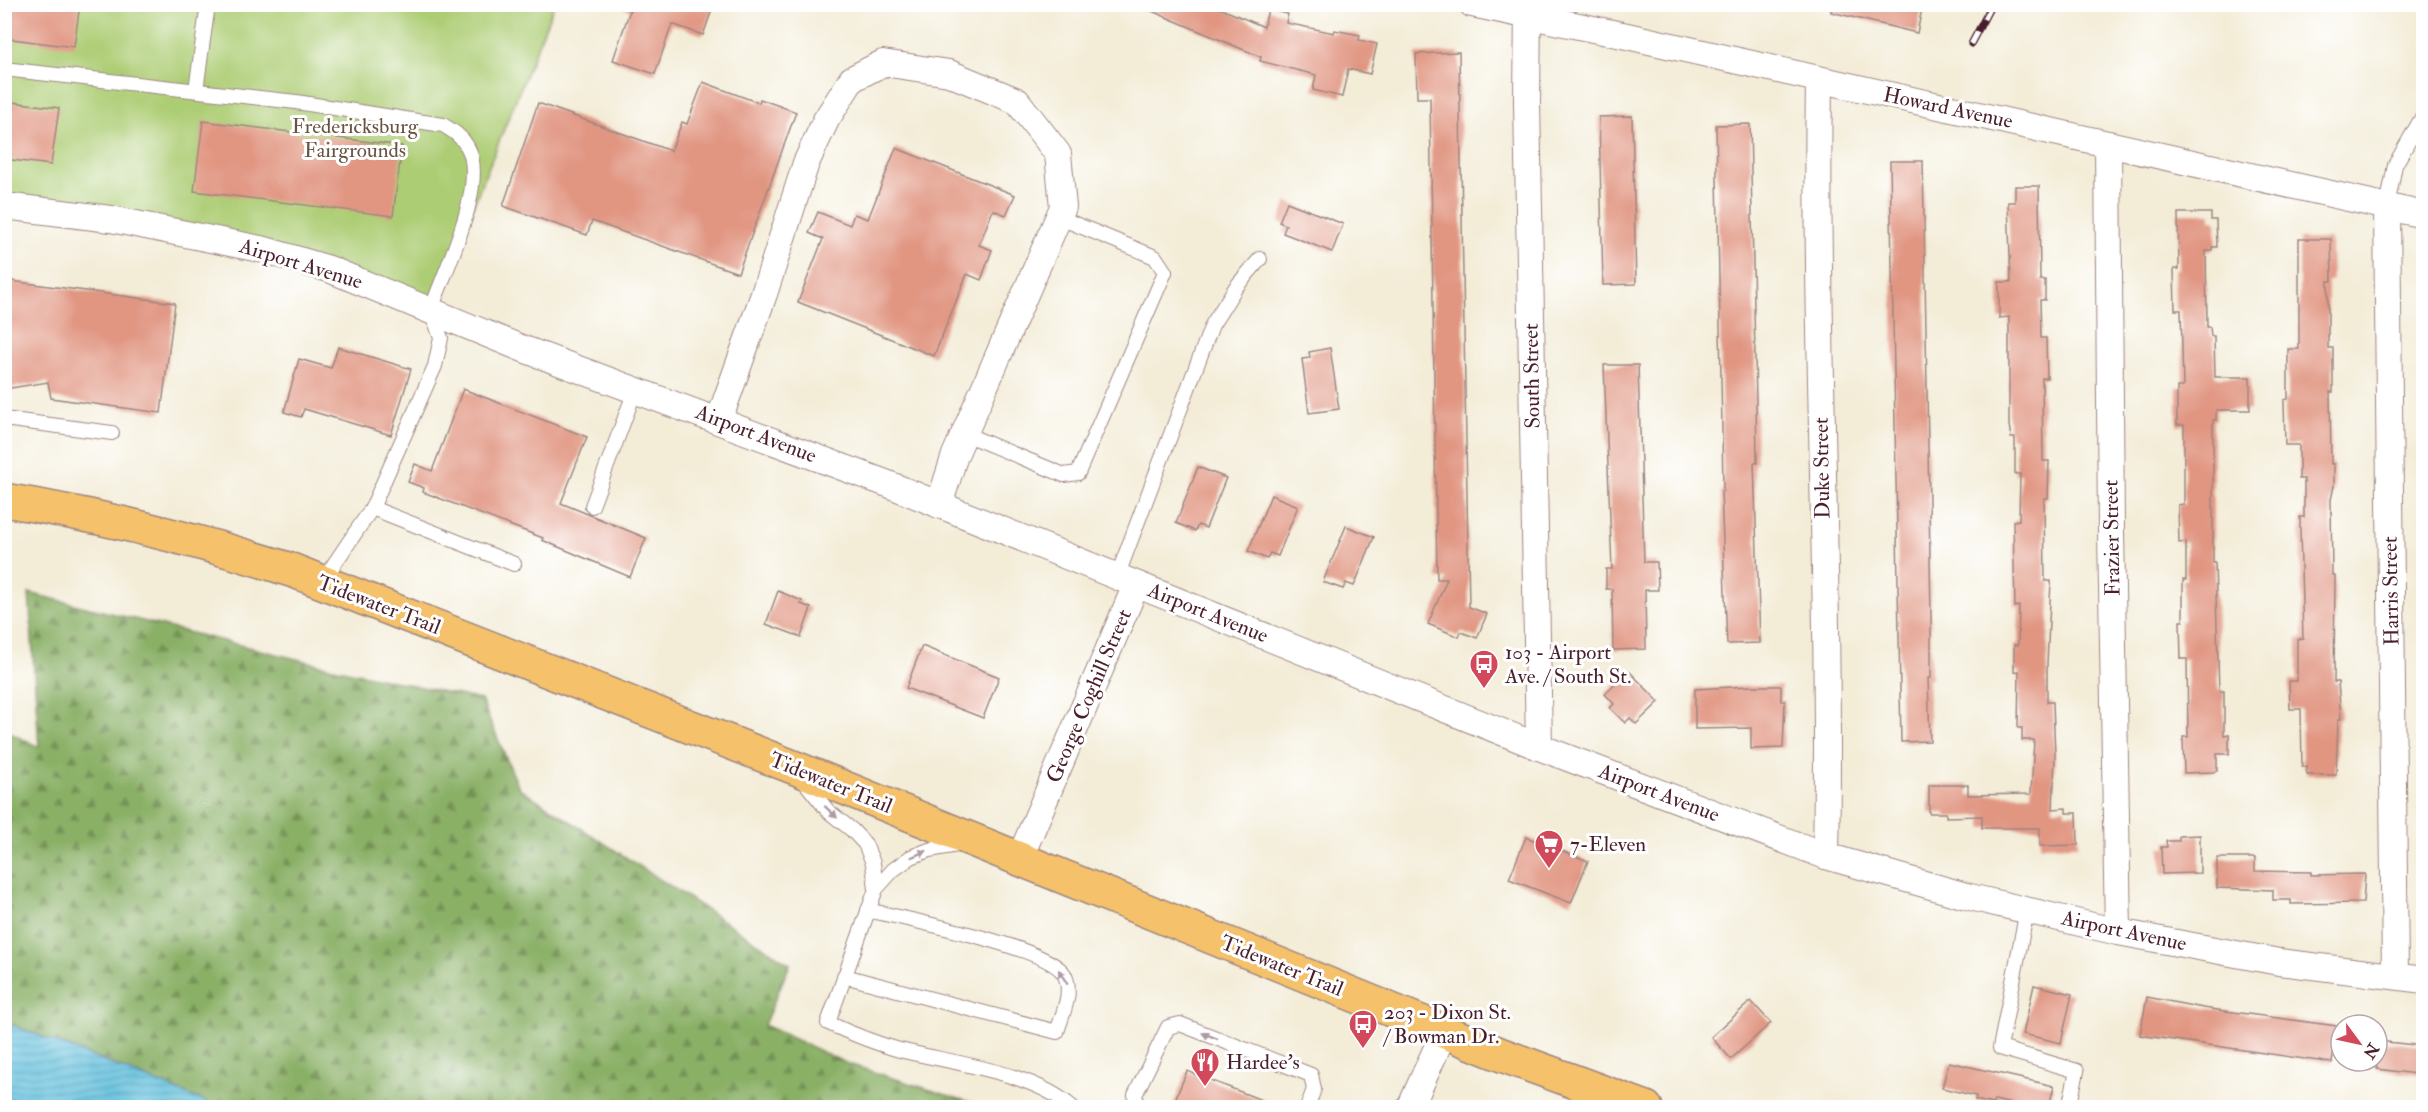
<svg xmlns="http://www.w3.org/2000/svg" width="2428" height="1112" font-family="'IM FELL Double Pica',serif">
  <defs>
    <pattern id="forest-firs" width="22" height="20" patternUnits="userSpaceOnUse" patternTransform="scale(1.5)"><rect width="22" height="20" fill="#8ab066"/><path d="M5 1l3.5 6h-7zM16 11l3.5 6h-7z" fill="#738f54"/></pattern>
    <pattern id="water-rules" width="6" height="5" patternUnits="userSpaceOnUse" patternTransform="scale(1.5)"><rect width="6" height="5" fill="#5ebfdd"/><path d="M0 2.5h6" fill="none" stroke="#509bb3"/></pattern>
  </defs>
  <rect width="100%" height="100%" fill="#fff"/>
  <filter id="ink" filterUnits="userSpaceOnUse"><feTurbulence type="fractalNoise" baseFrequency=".0167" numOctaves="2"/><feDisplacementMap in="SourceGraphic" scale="12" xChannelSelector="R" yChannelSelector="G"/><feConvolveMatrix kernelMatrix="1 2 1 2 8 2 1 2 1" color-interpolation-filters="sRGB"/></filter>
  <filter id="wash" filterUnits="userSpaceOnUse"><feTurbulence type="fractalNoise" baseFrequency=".008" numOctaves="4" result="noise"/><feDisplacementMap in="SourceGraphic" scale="24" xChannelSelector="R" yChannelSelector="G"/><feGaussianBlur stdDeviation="1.35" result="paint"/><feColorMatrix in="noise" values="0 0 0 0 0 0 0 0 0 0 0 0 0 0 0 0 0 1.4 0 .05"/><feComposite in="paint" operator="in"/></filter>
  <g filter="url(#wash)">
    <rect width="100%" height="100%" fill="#f3ecd7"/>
    <path fill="url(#forest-firs)" stroke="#6a6848" stroke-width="1.5" d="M29,593L333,668L481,700L519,788L790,964L764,1025L848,1064L985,1107L689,1108L687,1098L667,1108L219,1107L5,1022L4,730L39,747Z"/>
    <path fill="#adcd75" stroke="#7c7650" stroke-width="1.5" d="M5,5H554L431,310L354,278L5,206Z"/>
    <path fill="url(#water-rules)" stroke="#546f84" stroke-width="1.5" d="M5,1022L219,1107H5Z"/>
    <g id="blocks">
      <g fill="#e19682">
        <path d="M4,4H80L74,47L4,38Z"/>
        <path d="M624,4H714L703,35L672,24L655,74L613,60L630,10L623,8Z"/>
        <path d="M1135,4H1210L1264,27L1268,10L1288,14L1286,23L1334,33L1335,30L1360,35L1359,40L1377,44L1370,74L1348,69L1342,97L1313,90L1316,75L1260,61L1261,57Z"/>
        <path d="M1832,4H1923L1917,33L1831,12Z"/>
        <path d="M1459,52L1469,607L1487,614L1477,638L1461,632L1459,637L1428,624L1447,579H1437L1430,98H1417L1416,54Z"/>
        <path d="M703,82L759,103L760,99L796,112L738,273L592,221L587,235L503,206L538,103L671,151L682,122L687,124Z"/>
        <path d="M4,101L59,108L51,165L4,159Z"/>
        <path d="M1632,116L1636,284L1603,285L1599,117Z"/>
        <path d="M203,121L402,146L393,216L194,191Z"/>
        <path d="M1750,124L1756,402L1757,463H1754L1760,643L1727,644L1721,491H1723L1722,429L1716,125Z"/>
        <path d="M896,148L1015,195L1006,215L993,210L979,245L992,250L981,280L967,274L934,356L798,302L823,239L809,233L818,212L850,225L854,214L868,219Z"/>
        <path d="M1890,161H1923L1931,617V678H1928L1930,741L1901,742Z"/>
        <path d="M2015,186H2039L2040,280H2045V300H2040L2041,338H2046L2047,378H2042L2043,461H2049L2048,498H2044L2045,581H2051L2047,664V702H2053L2055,756L2053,809L2066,808V813H2077L2078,845L2040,846V828H1982V816L1946,817V813H1929V785H1968V795L2031,794L2034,740H2022V728H2018L2019,671L2014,672V645H2018L2019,606L2015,607L2013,521L2019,520L2020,474H2015V438H2011L2009,425V317L1999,318V282H2011L2008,202H2015Z"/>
        <path d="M1287,202L1343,224L1332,252L1283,233L1286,225L1279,222Z"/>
        <path d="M2178,213H2211V220H2216L2217,247H2212V251H2206L2207,327H2210L2211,336H2214L2215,377H2250V410H2216V420H2213V563H2215L2219,691H2224V735L2229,734V754H2217V771L2213,772L2184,773L2183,737H2188L2187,659H2181L2180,621H2183V580H2186V542L2179,543L2178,505L2184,504V425H2177V387H2183L2181,310H2175L2174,269H2179Z"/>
        <path d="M2299,239H2331L2332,281H2328V348H2333V392H2330L2331,464H2334V486L2331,500L2332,575H2335L2334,682H2338L2341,719H2338L2336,775H2307L2306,767H2302L2301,709H2290L2289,681H2297V639L2303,638L2300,529V517H2304V479H2299V445H2285L2284,400L2288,399V349H2299Z"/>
        <path d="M4,280L175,303L161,413L51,398L48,382L4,389Z"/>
        <path d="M338,347L411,369L391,435L304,409L301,417L284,412L299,359L331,368Z"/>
        <path d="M1330,348L1339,409L1309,413L1302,359L1310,358L1309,352Z"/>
        <path d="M1604,365H1638L1644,562H1657L1658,590H1645L1646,649L1613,650L1612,589H1606V569H1612Z"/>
        <path d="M463,389L587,437L561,503L646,538L630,577L542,540L543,538L423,492L424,488L408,482L415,464L432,471Z"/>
        <path d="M1198,467L1226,478L1206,528L1198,525L1195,531L1176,523Z"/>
        <path d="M1271,495L1298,506L1278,556L1270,553L1267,559L1248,551Z"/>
        <path d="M1346,526L1374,537L1354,586L1346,583L1343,589L1323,582Z"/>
        <path d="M778,591L802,601L801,604L811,608L801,637L766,624Z"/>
        <path d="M922,646L999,677L983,718L906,688Z"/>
        <path d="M1629,671L1659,702L1636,724L1630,718L1625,723L1610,708L1614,704L1605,694Z"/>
        <path d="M1750,686H1781V701H1785L1783,748L1751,749V728L1695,729V689Z"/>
        <path d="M2200,835V873L2162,874L2161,847H2167L2166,841H2179V836Z"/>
        <path d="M1526,837L1588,861L1571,903L1509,879Z"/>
        <path d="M2217,858H2255V871L2311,872V875L2365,874L2363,903L2291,904V900H2273V890L2217,888Z"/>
        <path d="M2034,985L2072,994L2061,1043L2023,1034Z"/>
        <path d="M2147,997L2203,1008L2337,1026L2332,1063L2140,1035Z"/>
        <path d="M1751,1001L1771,1023L1731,1059L1711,1037Z"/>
        <path d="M2377,1041L2424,1046V1075L2377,1069Z"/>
        <path d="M1949,1062L2054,1086L2049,1107H2027L1994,1100L1993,1104L1975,1100L1976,1096L1942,1088Z"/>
        <path d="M1187,1071L1277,1106V1107H1172Z"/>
      </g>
    </g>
  </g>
  <g filter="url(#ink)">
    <use href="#blocks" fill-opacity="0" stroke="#9e8681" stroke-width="1.5"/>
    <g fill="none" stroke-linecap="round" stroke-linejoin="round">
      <g stroke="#9e8681" stroke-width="16">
        <g id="lane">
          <path d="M4,69L296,102L443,125C453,131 461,136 467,146C489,183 444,272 431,310L441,338L435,366L372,508L322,582"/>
          <path d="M196,90L208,4"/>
          <path d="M2387,207L2395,165L2424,114"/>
          <path d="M4,419L112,433"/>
          <path d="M965,434L1064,475L1078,473L1165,272L1155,257L1058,217"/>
          <path d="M592,506L636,388"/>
          <path d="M372,508L514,564"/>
          <path d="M1117,577L1212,325L1236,287L1260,259"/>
          <path d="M804,781L828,811L852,830L865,844L873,863L876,889"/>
          <path d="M963,844L929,850L911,857L893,870L876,889L828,1023C850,1033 872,1042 896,1049C949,1063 1032,1071 1073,1108"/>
          <path d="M2027,910L2000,1048L2077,1071L2069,1108"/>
          <path d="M844,976L1057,1032C1062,1015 1074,991 1064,974C1048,947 904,919 868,910"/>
          <path d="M1138,1108L1135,1095L1168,1027L1180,1024L1311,1075L1314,1089L1307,1108"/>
        </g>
      </g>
      <g stroke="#9e8681" stroke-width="28">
        <g id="street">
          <path d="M1472,4L1627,36L2424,215"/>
          <path d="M1528,4L1527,102L1539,747"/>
          <path d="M1819,80C1815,339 1831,597 1826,856"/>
          <path d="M2108,144L2111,531L2118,932"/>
          <path d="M4,206L111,219L265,250L329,269L521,348L888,484L1539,747L1826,856L1966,896L2118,932L2279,962L2424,980"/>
          <path d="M2387,207L2395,976"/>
          <path d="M719,420L764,294L806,163L826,120L852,79L883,63L949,73L1017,101L1058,154L1063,207L955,455L939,505"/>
          <path d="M1019,860L1136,585"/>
          <path d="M1410,1108L1444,1032"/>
        </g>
      </g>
      <g stroke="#9e8681" stroke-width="36">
        <path id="primary" d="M4,500C103,516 198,540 294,571L793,767L1502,1055L1646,1108"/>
      </g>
      <use href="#lane" stroke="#fff" stroke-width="14"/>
      <use href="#street" stroke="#fff" stroke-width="26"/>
      <use href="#primary" stroke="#f5c16b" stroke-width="33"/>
      <g stroke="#4a1f2b" stroke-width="7">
        <path id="rail" d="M1971,44L1992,4"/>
      </g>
      <use href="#rail" stroke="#fff" stroke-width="4.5" stroke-dasharray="14" stroke-linecap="butt"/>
    </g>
    <defs><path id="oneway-solid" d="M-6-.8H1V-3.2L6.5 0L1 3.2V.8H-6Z" transform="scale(1.5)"/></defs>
    <g fill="#ae9aa0">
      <use href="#oneway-solid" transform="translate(831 812) rotate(43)"/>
      <use href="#oneway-solid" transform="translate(919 854) rotate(-23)"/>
      <use href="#oneway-solid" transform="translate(1063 977) rotate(-121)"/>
      <use href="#oneway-solid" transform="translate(1210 1036) rotate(-159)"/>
    </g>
  </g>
  <defs>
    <g id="bus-pin" transform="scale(1.5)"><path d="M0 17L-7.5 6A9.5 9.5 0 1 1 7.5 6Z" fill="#d1495b" stroke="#fff"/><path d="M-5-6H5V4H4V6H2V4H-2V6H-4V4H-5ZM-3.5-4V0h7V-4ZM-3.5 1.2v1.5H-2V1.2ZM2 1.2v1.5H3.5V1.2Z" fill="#fff"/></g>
    <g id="supermarket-pin" transform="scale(1.5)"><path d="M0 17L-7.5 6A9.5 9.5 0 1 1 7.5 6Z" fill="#d1495b" stroke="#fff"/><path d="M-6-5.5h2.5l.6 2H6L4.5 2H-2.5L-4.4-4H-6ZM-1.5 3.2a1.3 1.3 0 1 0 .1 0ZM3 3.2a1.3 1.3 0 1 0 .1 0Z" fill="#fff"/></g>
    <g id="restaurant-pin" transform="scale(1.5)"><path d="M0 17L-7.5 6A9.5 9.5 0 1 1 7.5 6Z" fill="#d1495b" stroke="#fff"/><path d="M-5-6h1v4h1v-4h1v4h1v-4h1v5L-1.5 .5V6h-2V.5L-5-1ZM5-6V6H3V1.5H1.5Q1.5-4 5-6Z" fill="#fff"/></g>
  </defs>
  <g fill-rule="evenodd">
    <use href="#bus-pin" x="1484" y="664"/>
    <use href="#supermarket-pin" x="1549" y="844"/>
    <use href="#bus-pin" x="1363" y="1024"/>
    <use href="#restaurant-pin" x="1205" y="1062"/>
  </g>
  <g text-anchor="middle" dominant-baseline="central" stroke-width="6" stroke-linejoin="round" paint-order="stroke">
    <g font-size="21" fill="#4a1f2b" stroke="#fff">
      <text transform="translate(1948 108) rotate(12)">Howard Avenue</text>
      <text transform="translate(301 264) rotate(17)">Airport Avenue</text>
      <text transform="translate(1532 376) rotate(-91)">South Street</text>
      <text transform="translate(756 434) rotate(21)">Airport Avenue</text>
      <text transform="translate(1822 468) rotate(-91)">Duke Street</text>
      <text transform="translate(2112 538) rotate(-91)">Frazier Street</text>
      <text transform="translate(2391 591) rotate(-91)">Harris Street</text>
      <text transform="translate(379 605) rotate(21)">Tidewater Trail</text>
      <text transform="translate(1208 613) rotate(22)">Airport Avenue</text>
      <text transform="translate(1089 696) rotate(-67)">George Coghill Street</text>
      <text transform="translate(831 783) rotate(22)">Tidewater Trail</text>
      <text transform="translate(1659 793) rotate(21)">Airport Avenue</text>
      <text transform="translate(2124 931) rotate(12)">Airport Avenue</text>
      <text transform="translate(1282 966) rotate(22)">Tidewater Trail</text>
    </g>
    <g font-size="21" fill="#685341" stroke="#fff">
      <text x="355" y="126">Fredericksburg<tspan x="355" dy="24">Fairgrounds</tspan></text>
    </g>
    <g font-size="21" fill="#4a1f2b" stroke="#fff" text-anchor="start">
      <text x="1505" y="652">103 - Airport<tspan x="1505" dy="24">Ave. / South St.</tspan></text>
      <text x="1570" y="844">7-Eleven</text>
      <text x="1384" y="1012">203 - Dixon St.<tspan x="1384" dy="24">/ Bowman Dr.</tspan></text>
      <text x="1226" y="1062">Hardee's</text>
    </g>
  </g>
  <rect width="2428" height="1112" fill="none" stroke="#fff" stroke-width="24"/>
  <g transform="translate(2359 1043) rotate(123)"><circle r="28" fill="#ffffff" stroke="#b7a5aa" stroke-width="1.5"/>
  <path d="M0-4.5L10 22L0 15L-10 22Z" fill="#d1495b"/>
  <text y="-9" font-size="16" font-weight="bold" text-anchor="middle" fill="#4a1f2b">N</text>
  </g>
</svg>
